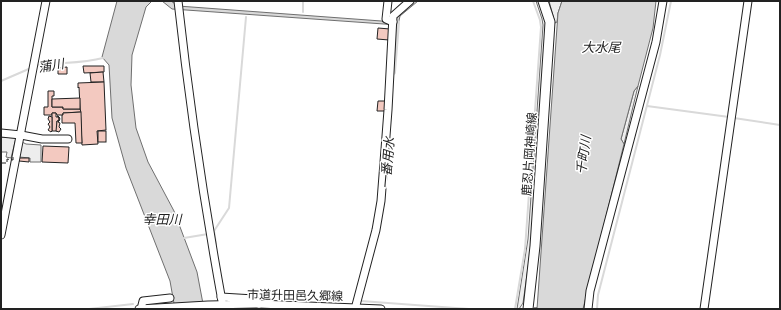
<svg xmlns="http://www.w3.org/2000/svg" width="781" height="310" font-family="Ubuntu,'Noto Sans JP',sans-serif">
  <rect width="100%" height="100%" fill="#fff"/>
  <g fill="#eee" stroke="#6f6f6f">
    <path d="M536,1H540L547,22L532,239L523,303L519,309H517L528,239L543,25L542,19Z"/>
    <path d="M549,1H562L558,13L557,22L555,23Z"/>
    <path d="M638,86L624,144L621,139L634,91Z"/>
  </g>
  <g fill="#ededed" stroke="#6f6f6f">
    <path d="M1,137L16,138L11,158L6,157L7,152H1Z"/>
    <path d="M22,142L26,144L41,145V162H30V158L19,157Z"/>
  </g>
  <g fill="#d9d9d9" stroke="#6f6f6f">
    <path d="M117,1H152L146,7L132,55L131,85L136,128L148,162L174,211L197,272L204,309H175L170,281L126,168L112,118L109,65L102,57Z"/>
    <path d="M162,1H171L178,6L395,22L397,15L413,1H418L400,16L398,25L172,9Z"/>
    <path d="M562,1H656L653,28L638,86L634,91L621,139L624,144L583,309H537L558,13Z"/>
  </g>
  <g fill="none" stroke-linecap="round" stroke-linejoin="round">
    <g stroke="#d9d9d9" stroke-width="2">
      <path d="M303,12V1"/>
      <path d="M35,66C58,62 81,64 103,58"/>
      <path d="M1,81L31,68"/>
      <path d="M647,106L729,117"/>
      <path d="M734,118L780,125"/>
      <path d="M184,238L208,234"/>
      <path d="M216,244L214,231L229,208L246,17"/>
      <path d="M361,301L469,309"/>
      <path d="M89,309L133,304"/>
      <path d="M515,309L525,249L541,27L540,20L533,1"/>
      <path d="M597,309L598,295L660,55L671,1"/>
    </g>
    <path stroke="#d9d9d9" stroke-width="6" d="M393,72L397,23"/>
  </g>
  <g fill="#f3c9c0" stroke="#222">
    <path d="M378,28L390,29L389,40L377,39Z"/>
    <path d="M83,66H104V72L84,73Z"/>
    <path d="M67,67V74H58V68Z"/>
    <path d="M103,72L104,82H91L90,73Z"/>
    <path d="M104,82L106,130L97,131L98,144L82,145L79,87L78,88V83Z"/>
    <path d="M48,91H54V96H52V107H63V109H80L81,112L63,113V115H57L56,113H52V115H44V107H48Z"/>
    <path d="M80,98V109H63V107H52V99Z"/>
    <path d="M378,101H386L385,111H377Z"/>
    <path d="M81,112L82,143H76L75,123H62V115H63V113Z"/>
    <path d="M52,113H56V117H59V121H57V131H52Z"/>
    <path d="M49,116L52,117V131L51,132L48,130L50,127L48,124L50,122L48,119Z"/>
    <path d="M57,116H58L59,117L60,119L58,122L60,123L59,127L61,129L59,132L56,131L57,121H59V117Z"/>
    <rect x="98" y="131" width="8" height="11"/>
    <path d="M43,146L69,147L68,163L42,162Z"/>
    <path d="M19,158H29V162L19,161Z"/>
  </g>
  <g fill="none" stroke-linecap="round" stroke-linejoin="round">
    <g stroke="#222" stroke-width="9">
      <g id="minor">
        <path d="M178,1C189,101 204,202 222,301"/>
        <path d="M388,1L386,19L393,22"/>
        <path d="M1,133L21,135L42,139H68"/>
        <path d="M1,235L46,1"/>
        <path d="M221,297L254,299L259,304"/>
        <path d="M139,309L208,305L259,304L381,309"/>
        <path d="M141,309L143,301L170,298"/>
        <path d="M355,309L376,230L381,201L388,110L393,16L410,1"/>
        <path d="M588,309L590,291L656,42L663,1"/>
        <path d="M704,309L748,1"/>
      </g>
    </g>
    <g stroke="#222" stroke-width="11">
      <path id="major" d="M528,309L535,246L549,38L550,22L543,1"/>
    </g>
    <use href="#minor" stroke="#fff" stroke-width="7"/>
    <use href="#major" stroke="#fff" stroke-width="9"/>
    <g stroke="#222" stroke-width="1" stroke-dasharray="5 2" stroke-linecap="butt">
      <path d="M1,163H7V159L13,160V157"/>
      <path d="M534,308H537V309"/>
    </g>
  </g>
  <g text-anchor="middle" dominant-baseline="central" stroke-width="3" stroke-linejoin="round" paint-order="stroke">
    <g font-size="12" fill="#222" stroke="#fff">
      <text transform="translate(529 154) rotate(-86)">鹿忍片岡神崎線</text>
      <text transform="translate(295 295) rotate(1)">市道升田邑久郷線</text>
    </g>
    <g font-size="13" font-style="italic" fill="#222" stroke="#fff">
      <text x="601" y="47">大水尾</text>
      <text transform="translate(51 65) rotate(-9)">蒲川</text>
      <text transform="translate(583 155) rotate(-82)">千町川</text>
      <text transform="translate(387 163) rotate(-85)">一番用水</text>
      <text x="162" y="219">幸田川</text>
    </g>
  </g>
  <rect width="781" height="310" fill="none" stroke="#222222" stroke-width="4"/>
</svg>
